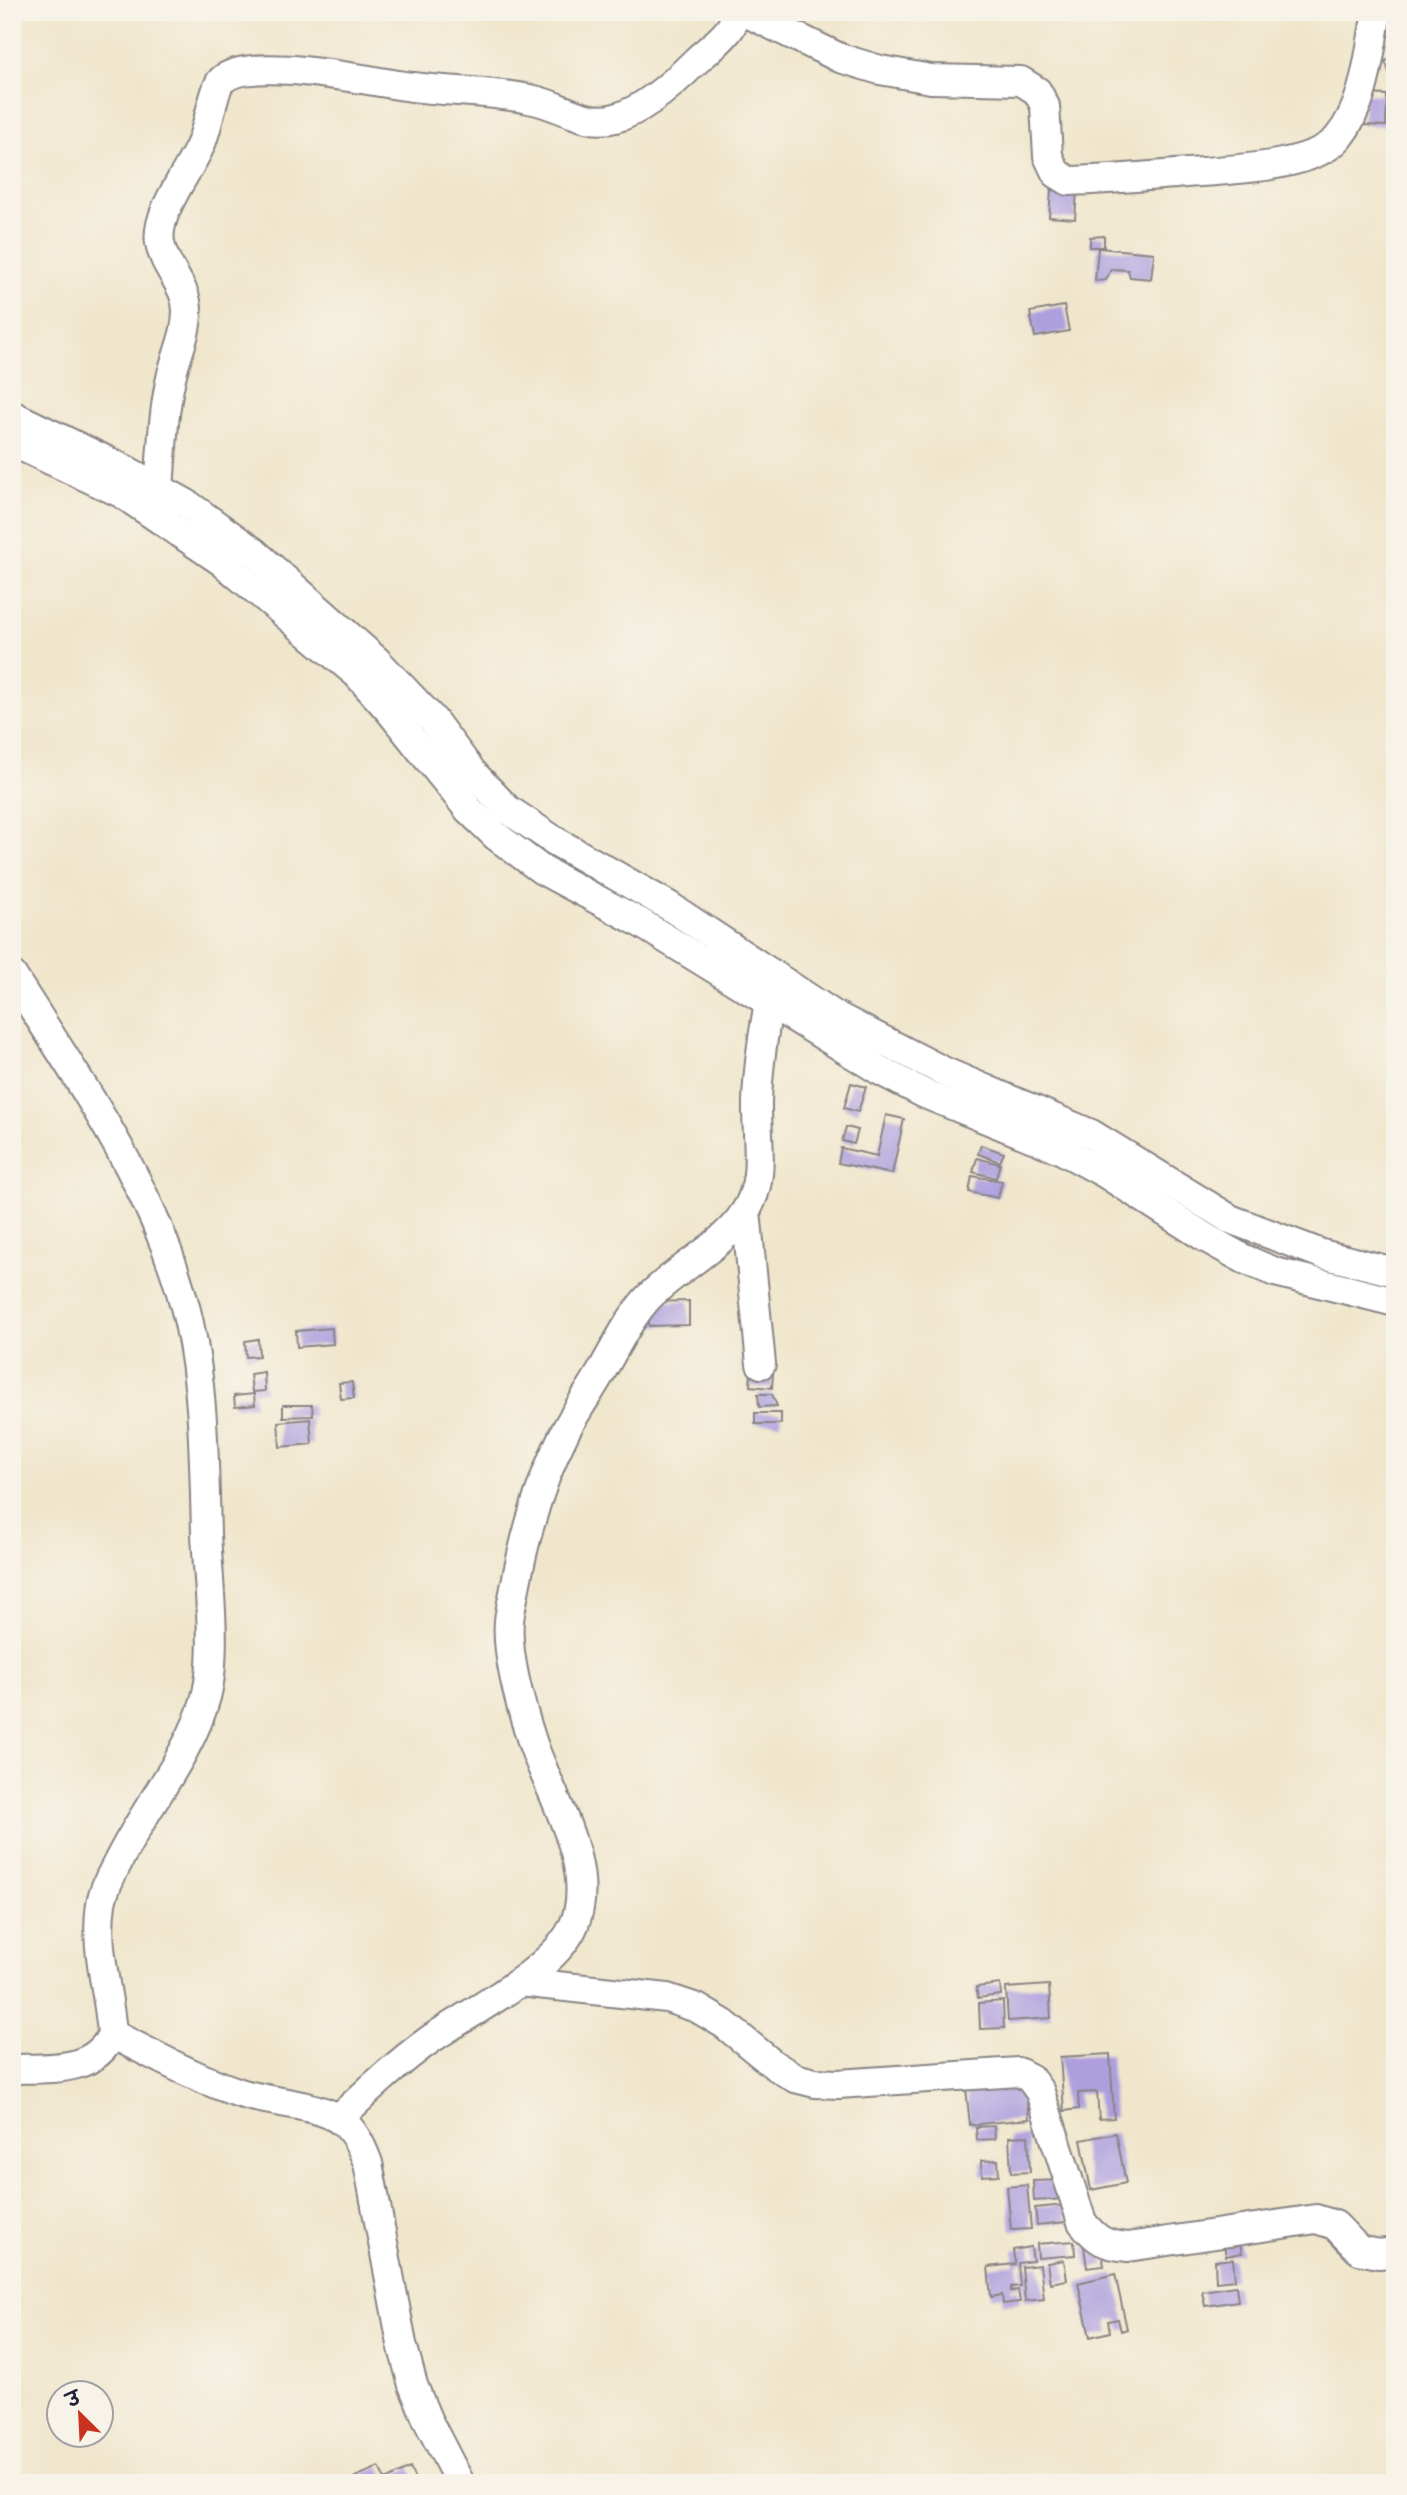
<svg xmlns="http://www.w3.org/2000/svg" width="1407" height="2495" font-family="Caveat,'Playpen Sans Deva',sans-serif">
  <rect width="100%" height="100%" fill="#f7f3e8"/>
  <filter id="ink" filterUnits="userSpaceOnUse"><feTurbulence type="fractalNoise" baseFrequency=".0143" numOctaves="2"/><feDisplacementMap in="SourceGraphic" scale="14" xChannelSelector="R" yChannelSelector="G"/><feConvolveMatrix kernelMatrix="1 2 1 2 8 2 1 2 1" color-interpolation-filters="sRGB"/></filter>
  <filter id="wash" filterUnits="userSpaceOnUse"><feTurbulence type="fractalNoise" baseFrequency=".00686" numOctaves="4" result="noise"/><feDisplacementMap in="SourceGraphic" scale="28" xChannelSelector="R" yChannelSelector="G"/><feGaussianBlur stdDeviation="1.57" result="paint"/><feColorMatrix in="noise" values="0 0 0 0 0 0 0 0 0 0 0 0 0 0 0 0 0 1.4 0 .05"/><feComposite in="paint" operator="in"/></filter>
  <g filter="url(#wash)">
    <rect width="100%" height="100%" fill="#f0e6cc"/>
    <g id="blocks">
      <g fill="#ad9fde">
        <path d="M1395,58V87L1385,61Z"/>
        <path d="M1364,94L1387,95L1386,126L1363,125Z"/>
        <path d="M1051,190L1077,191L1075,219L1049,217Z"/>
        <path d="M1104,236V247H1090V237Z"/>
        <path d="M1098,248L1154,253L1151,279L1130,277L1128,270L1111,269L1106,280L1095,281Z"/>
        <path d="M1064,306L1069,331L1035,337L1030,312Z"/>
        <path d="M851,1083L866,1087L858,1112L844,1108Z"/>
        <path d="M886,1115L904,1119L892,1174L838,1163L841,1148L877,1156Z"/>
        <path d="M846,1127L858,1130L854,1144L842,1141Z"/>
        <path d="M981,1145L1004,1153L1000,1162L978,1154Z"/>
        <path d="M977,1158L1000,1164L996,1178L973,1172Z"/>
        <path d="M972,1176L1002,1181L998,1198L969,1192Z"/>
        <path d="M689,1301V1325L649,1326L648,1302Z"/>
        <path d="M332,1328L333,1344L297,1347L296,1331Z"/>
        <path d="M258,1339L259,1356L246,1357L245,1341Z"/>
        <path d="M264,1372L265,1391L252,1392L250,1374Z"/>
        <path d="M751,1372L773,1373L772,1388L750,1386Z"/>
        <path d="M352,1382L354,1398L341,1399L339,1383Z"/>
        <path d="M254,1394L255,1405L235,1407L234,1396Z"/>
        <path d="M758,1394H772L777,1406L759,1407Z"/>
        <path d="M283,1405H312L313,1416L283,1417Z"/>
        <rect x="755" y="1413" width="26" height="11"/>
        <path d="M310,1419L312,1444L280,1447L278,1422Z"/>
        <path d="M1000,1984L1001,1995L978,1998L976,1987Z"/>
        <path d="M1049,1985L1051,2018L1008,2021L1006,1988Z"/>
        <path d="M1003,2001L1004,2028L980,2029L979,2003Z"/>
        <path d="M1110,2054L1114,2118L1099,2119L1097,2092L1078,2093L1079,2109L1064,2111L1060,2057Z"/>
        <path d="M1025,2082L1029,2119L970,2125L966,2088Z"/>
        <path d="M994,2126L995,2139L977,2140L976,2127Z"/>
        <path d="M1116,2133L1126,2183L1091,2190L1081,2140Z"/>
        <path d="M1028,2136L1030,2172L1011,2173L1009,2137Z"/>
        <path d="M998,2160L999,2175L982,2176L981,2161Z"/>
        <path d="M1063,2180L1064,2199L1034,2201L1033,2181Z"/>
        <path d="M1027,2185L1031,2229L1011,2230L1007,2187Z"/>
        <path d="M1065,2205L1066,2222L1037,2225L1035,2208Z"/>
        <path d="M1074,2241L1075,2255L1038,2258L1037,2244Z"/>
        <path d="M1240,2243L1242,2253L1226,2256L1224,2245Z"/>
        <path d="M1101,2245L1104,2266L1087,2268L1084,2247Z"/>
        <path d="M1031,2247L1033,2261L1018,2263L1020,2286L1011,2287V2291L1018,2290L1020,2302L1003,2304L1002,2295L991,2297L988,2267L1015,2264L1013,2250Z"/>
        <path d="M1233,2259L1235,2280L1216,2282L1215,2261Z"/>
        <path d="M1064,2260L1067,2280L1050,2283L1047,2263Z"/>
        <path d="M1040,2265L1044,2299L1025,2301L1022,2267Z"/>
        <path d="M1115,2274L1127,2329L1121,2331L1118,2319L1108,2321L1110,2332L1090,2337L1078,2283Z"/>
        <path d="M1236,2286L1238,2301L1205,2306L1202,2291Z"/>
        <path d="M379,2467L385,2480L410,2468L415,2479L407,2483H358L355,2477Z"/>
      </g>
    </g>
  </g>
  <g filter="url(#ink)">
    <use href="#blocks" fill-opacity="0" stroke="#898484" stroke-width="2"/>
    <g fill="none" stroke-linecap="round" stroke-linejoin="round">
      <g stroke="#898484" stroke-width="32">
        <g id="minor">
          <path d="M745,12L840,58L880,70L931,79L1021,81L1037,91L1045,106L1048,156L1056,173L1069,181C1104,180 1139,177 1175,174C1216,170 1310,170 1338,138C1366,104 1369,54 1377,12"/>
          <path d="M12,415L126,470L187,504L254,552L377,661L433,720L472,772L507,809L555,841L669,906L834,1015L945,1072L1091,1134L1230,1219L1322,1254L1395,1272"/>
          <path d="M12,442L121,493L221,561L357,674L389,710L469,810L496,836L542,870L639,922L879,1070L925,1094L1060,1149L1106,1174L1206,1238L1244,1259L1275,1272L1395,1302"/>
          <path d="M159,488C162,451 163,414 171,378C176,355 187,335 187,311C187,285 164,268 160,243C155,213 188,173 200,146C207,132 214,89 221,81C247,53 376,83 413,87C453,92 495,91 534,100C562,106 586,126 615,118C643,111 677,80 697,60C711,47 734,32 737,12"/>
          <path d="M12,975C82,1086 160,1194 189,1323C204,1391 204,1463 206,1533C208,1581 218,1652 206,1697C190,1756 144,1808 118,1862C111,1875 103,1890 101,1904C94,1949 109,1990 112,2034C95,2073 49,2068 12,2069"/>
          <path d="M746,1211L761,1364"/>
          <path d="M520,1982L667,1998L697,2008L724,2024L774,2065L795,2078L815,2083L838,2084L1018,2072L1030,2078L1040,2092L1082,2222C1097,2241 1105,2245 1128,2247L1316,2219L1335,2225L1359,2250L1379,2254L1395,2252"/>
          <path d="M112,2034C154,2055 195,2078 240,2093C268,2102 315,2104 339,2119C354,2129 362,2147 368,2163L402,2344L413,2385L427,2419L460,2483"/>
          <path d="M338,2119C367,2092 396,2064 428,2041C469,2012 552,1972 573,1927C600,1869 548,1793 531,1738C520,1704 506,1656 509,1621C510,1610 513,1599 515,1588C525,1535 541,1479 566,1430C576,1411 589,1393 600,1374C614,1350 627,1322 646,1300C673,1270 722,1248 745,1212C767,1179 756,1139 757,1102C758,1069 763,1035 769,1003"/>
        </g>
      </g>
      <use href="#minor" stroke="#fff" stroke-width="28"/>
    </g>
  </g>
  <rect width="1407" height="2495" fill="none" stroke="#f7f3e8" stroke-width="42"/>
  <g transform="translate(80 2414) rotate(336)"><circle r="33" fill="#f7f3e8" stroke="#a29fa3" stroke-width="2"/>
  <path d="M0-5L12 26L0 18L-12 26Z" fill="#c8321e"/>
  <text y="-10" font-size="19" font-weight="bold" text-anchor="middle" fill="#22223b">उ</text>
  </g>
</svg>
